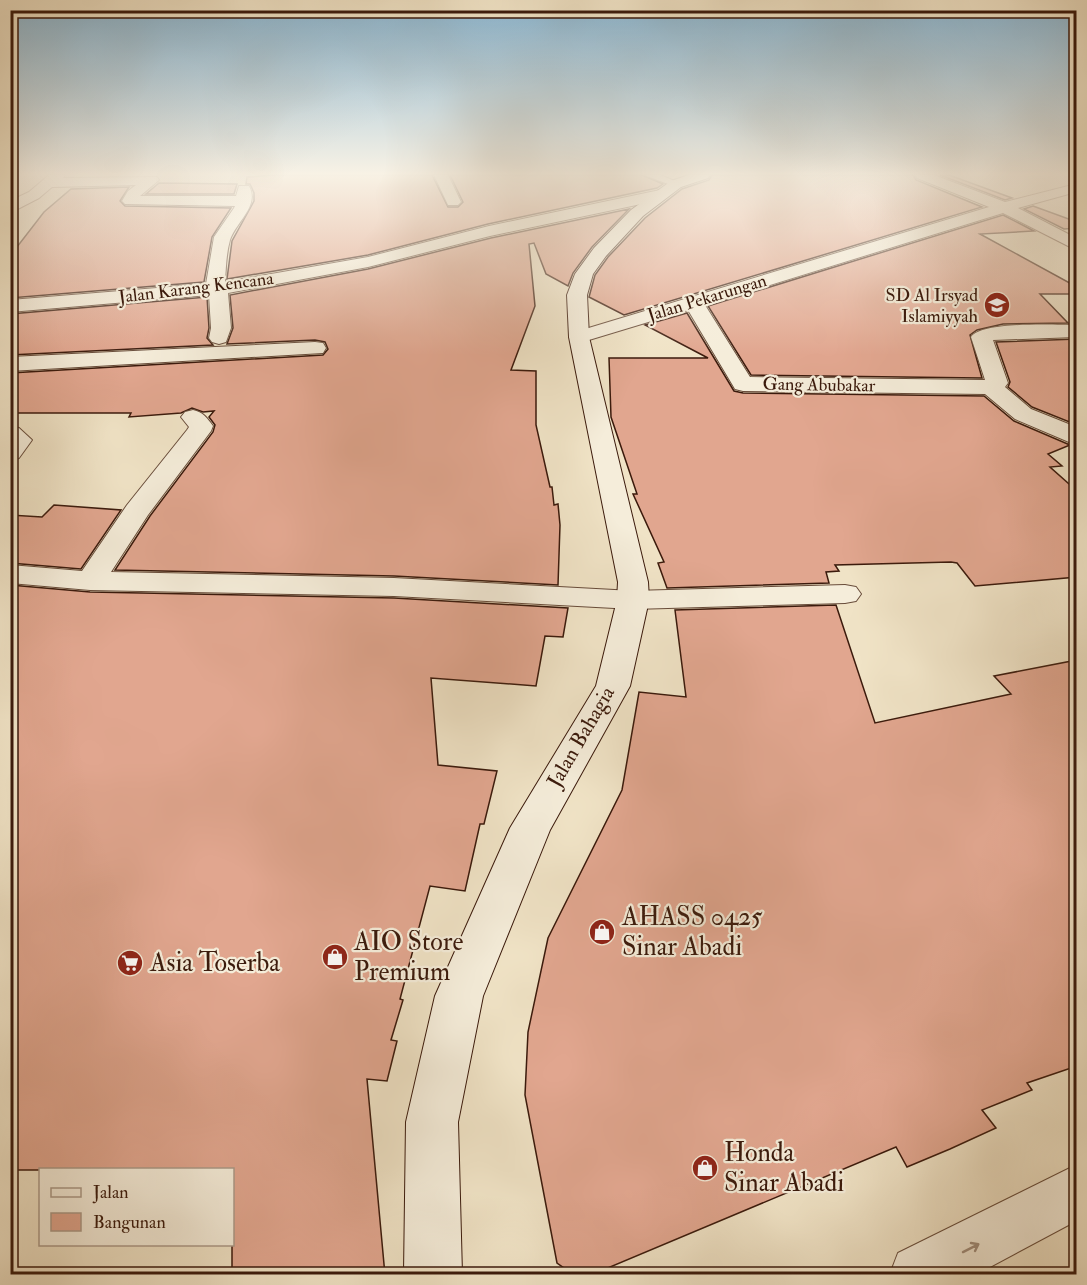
<svg xmlns="http://www.w3.org/2000/svg" width="1087" height="1285" font-family="'IM FELL Double Pica',serif">
  <rect width="100%" height="100%" fill="#f0e3c6"/>
  <filter id="stains"><feTurbulence type="fractalNoise" baseFrequency=".00333" numOctaves="4"/><feColorMatrix values="0 0 0 0 .2 0 0 0 0 .09 0 0 0 0 .02 0 0 0 .5 -.17"/></filter>
  <radialGradient id="worn" r=".72"><stop offset=".6" stop-color="#630" stop-opacity="0"/><stop offset="1" stop-color="#630" stop-opacity=".3"/></radialGradient>
  <g fill="#e1a68f" stroke="#3b1a0c" stroke-width="1.5">
    <path d="M276,175H432L448,207H458L463,202L450,175H642L663,184L657,188L488,224L368,255L227,279L232,241L254,201V193L250,184H246L247,177Z"/>
    <path d="M712,175H913L916,180L982,207L624,315L589,297L595,275L608,257L645,218L682,189L709,180Z"/>
    <path d="M940,175H949L1012,198L1005,200Z"/>
    <path d="M159,183L237,184L234,194H146Z"/>
    <path d="M129,187L120,201L125,206L231,208L212,237L204,282L10,298V256L44,212L71,189Z"/>
    <path d="M1033,206L1077,222V228L1064,229L1024,209Z"/>
    <path d="M629,209L592,247L573,273L568,286L546,274L534,243L529,244L535,306L511,370L536,371V425L550,487H552L554,505L558,504L560,525L558,585L394,576L115,570L150,516L213,432L215,425L209,417L214,411L203,412L192,408L181,413L129,417L131,413H10V373L323,355L328,349L325,342L315,340L227,344L233,328L230,295L368,269L491,238Z"/>
    <path d="M1003,215L1034,231L980,234L1077,287V294H1040L1068,323L1003,324L977,330L970,335L982,378L751,375L708,306Z"/>
    <path d="M207,297L209,328L207,338L213,345L10,355V314Z"/>
    <path d="M687,313L734,391L743,393L984,396L1014,421L1070,445L1048,454L1062,466L1050,467L1077,491V577L975,586L957,563L951,562L835,565L839,571L826,572L829,583L667,588L658,563L664,562L633,494H637L611,417L609,358H708L645,325Z"/>
    <path d="M1077,339V425L1032,407L1008,387L1010,382L996,342Z"/>
    <path d="M54,505L121,510L81,569L10,563V515L42,517Z"/>
    <path d="M10,585L90,592L394,598L568,608L563,637L545,636L536,686L431,678L438,765L497,771L484,824H480L465,891L430,886L400,999L403,1000L391,1040L397,1041L387,1081L367,1079L385,1275H232V1170H10Z"/>
    <path d="M836,605L875,723L1011,694L994,676L1077,660V1066L1027,1083L1032,1090L982,1110L996,1128L950,1149L907,1167L896,1147L591,1275H574L557,1263L525,1095L528,1032L548,938L622,790L639,692L686,697L675,610Z"/>
  </g>
  <g fill="none" stroke-linecap="round" stroke-linejoin="round">
    <g stroke="#684c3a" stroke-width="2">
      <path id="service" d="M644,175H660L682,184L676,187Z"/>
    </g>
    <g stroke="#684c3a" stroke-width="2">
      <g id="minor">
        <path d="M49,175H65L63,178L157,177L159,180L140,196H236L239,186H249C260,206 236,222 230,240C226,254 226,268 225,282L368,257L489,226L660,190L668,195L660,200L490,236L368,267L228,293L231,328L226,342L219,344L212,342L209,338L211,328L209,295L10,312V300L206,284L214,237L234,208L235,206L125,204L122,201L128,191L136,185L52,187L39,198L10,213V201L29,192Z"/>
        <path d="M434,175H448L461,202L458,205H448Z"/>
        <path d="M915,175H934L1005,202L1076,184V192L1018,208L1076,238V250L1003,213L705,305L750,377L985,380L971,337C982,321 1056,325 1076,325V337L993,340L1008,383L1005,387L1031,409L1076,427V445L1015,419L985,394L743,391L735,389L688,310L579,343L572,341L569,337L572,333L989,207L917,178Z"/>
        <path d="M315,342L323,343L326,348L323,353L10,371V357Z"/>
        <path d="M193,410C203,412 207,418 213,426L211,431L148,515L111,572L394,578L633,591L845,585L856,587L861,594L856,601L845,603L633,609L394,596L90,590L10,583V565L82,571L127,505L187,430L189,427L181,417L185,412Z"/>
        <path d="M10,426L19,428L32,440L19,458L10,461Z"/>
      </g>
    </g>
    <g stroke="#684c3a" stroke-width="2">
      <path id="tertiary" d="M1076,1165V1221L977,1274H890L898,1253Z"/>
    </g>
    <g stroke="#3b1a0c" stroke-width="2">
      <path id="secondary" d="M689,175H710L708,178L681,187L643,216L606,256L593,274L587,295L589,337L648,582L649,600L630,686L550,830L483,996L458,1122L462,1274H404L406,1122L435,996L510,828L596,686L617,600L618,582L569,337L567,295L575,274L594,248L631,210L671,181Z"/>
    </g>
    <use href="#service" fill="#f5edda" fill-rule="evenodd"/>
    <use href="#minor" fill="#f5edda" fill-rule="evenodd"/>
    <use href="#tertiary" fill="#f5edda" fill-rule="evenodd"/>
    <use href="#secondary" fill="#f5edda" fill-rule="evenodd"/>
  </g>
  <defs><path id="oneway-shaft" d="M-6 0H5M1.5-3L5.5 0L1.5 3" fill="none" stroke-width="1.6" stroke-linecap="round" stroke-linejoin="round" transform="scale(1.5)"/></defs>
  <use stroke="#a18e7d" href="#oneway-shaft" transform="translate(971 1248) rotate(-27)"/>
  <linearGradient id="sky" x2="0" y2="1"><stop stop-color="#89b8d6"/><stop offset="0.49" stop-color="#f8f2e5"/><stop offset="1" stop-color="#f8f2e5" stop-opacity="0"/></linearGradient>
  <rect width="1087" height="355" fill="url(#sky)"/>
  <defs>
    <g id="school-disc" transform="scale(1.35)"><circle r="9.5" fill="#8f2418" stroke="#f5edda"/><path d="M0-5L7-2L0 1L-7-2ZM-4 1L0 2.5L4 1V4Q0 6-4 4Z" fill="#fff"/></g>
    <g id="shop-disc" transform="scale(1.35)"><circle r="9.5" fill="#8f2418" stroke="#f5edda"/><path d="M-5-2.5h2.3a2.7 3.5 0 0 1 5.4 0H5L5.5 6h-11ZM-1.5-2.5h3a1.5 2.3 0 0 0-3 0Z" fill="#fff"/></g>
    <g id="supermarket-disc" transform="scale(1.35)"><circle r="9.5" fill="#8f2418" stroke="#f5edda"/><path d="M-6-5.5h2.5l.6 2H6L4.5 2H-2.5L-4.4-4H-6ZM-1.5 3.2a1.3 1.3 0 1 0 .1 0ZM3 3.2a1.3 1.3 0 1 0 .1 0Z" fill="#fff"/></g>
  </defs>
  <g fill-rule="evenodd">
    <use href="#school-disc" x="997" y="305"/>
    <use href="#shop-disc" x="602" y="932"/>
    <use href="#shop-disc" x="335" y="957"/>
    <use href="#supermarket-disc" x="130" y="963"/>
    <use href="#shop-disc" x="705" y="1168"/>
  </g>
  <g text-anchor="middle" dominant-baseline="central" stroke-width="4.5" stroke-linejoin="round" paint-order="stroke">
    <g font-size="18" fill="#3b1a0c" stroke="#f5edda">
      <text transform="translate(196 288) rotate(-7)">Jalan Karang Kencana</text>
      <text transform="translate(707 298) rotate(-17)">Jalan Pekarungan</text>
      <text transform="translate(819 385) rotate(1)">Gang Abubakar</text>
    </g>
    <g font-size="18" fill="#3b1a0c" stroke="#f5edda" text-anchor="end">
      <text x="978" y="295">SD Al Irsyad<tspan x="978" dy="21">Islamiyyah</tspan></text>
    </g>
    <g font-size="21" fill="#3b1a0c" stroke="#f5edda">
      <text transform="translate(581 737) rotate(-60)">Jalan Bahagia</text>
    </g>
    <g font-size="26" fill="#3b1a0c" stroke="#f5edda" text-anchor="start">
      <text x="622" y="917">AHASS 0425<tspan x="622" dy="30">Sinar Abadi</tspan></text>
      <text x="354" y="942">AIO Store<tspan x="354" dy="30">Premium</tspan></text>
      <text x="150" y="963">Asia Toserba</text>
      <text x="724" y="1153">Honda<tspan x="724" dy="30">Sinar Abadi</tspan></text>
    </g>
  </g>
  <rect width="1087" height="1285" fill="none" stroke="#f0e3c6" stroke-width="36"/>
  <rect x="12" y="12" width="1063" height="1261" fill="none" stroke="#3b1a0c" stroke-width="3"/>
  <rect x="18" y="18" width="1051" height="1249" fill="none" stroke="#3b1a0c" stroke-width="1.5"/>
  <rect x="39" y="1168" width="195" height="78" fill="#f5edda" stroke="#ab9988" stroke-width="1.5"/>
  <rect x="51" y="1188" width="30" height="9" fill="#f5edda" stroke="#ab9988" stroke-width="1.5"/>
  <text x="93" y="1198" font-size="18" fill="#3b1a0c">Jalan</text>
  <rect x="51" y="1213" width="30" height="18" fill="#e1a68f" stroke="#ab9988" stroke-width="1.5"/>
  <text x="93" y="1228" font-size="18" fill="#3b1a0c">Bangunan</text>
  <rect width="100%" height="100%" filter="url(#stains)"/>
  <rect width="100%" height="100%" fill="url(#worn)"/>
</svg>
